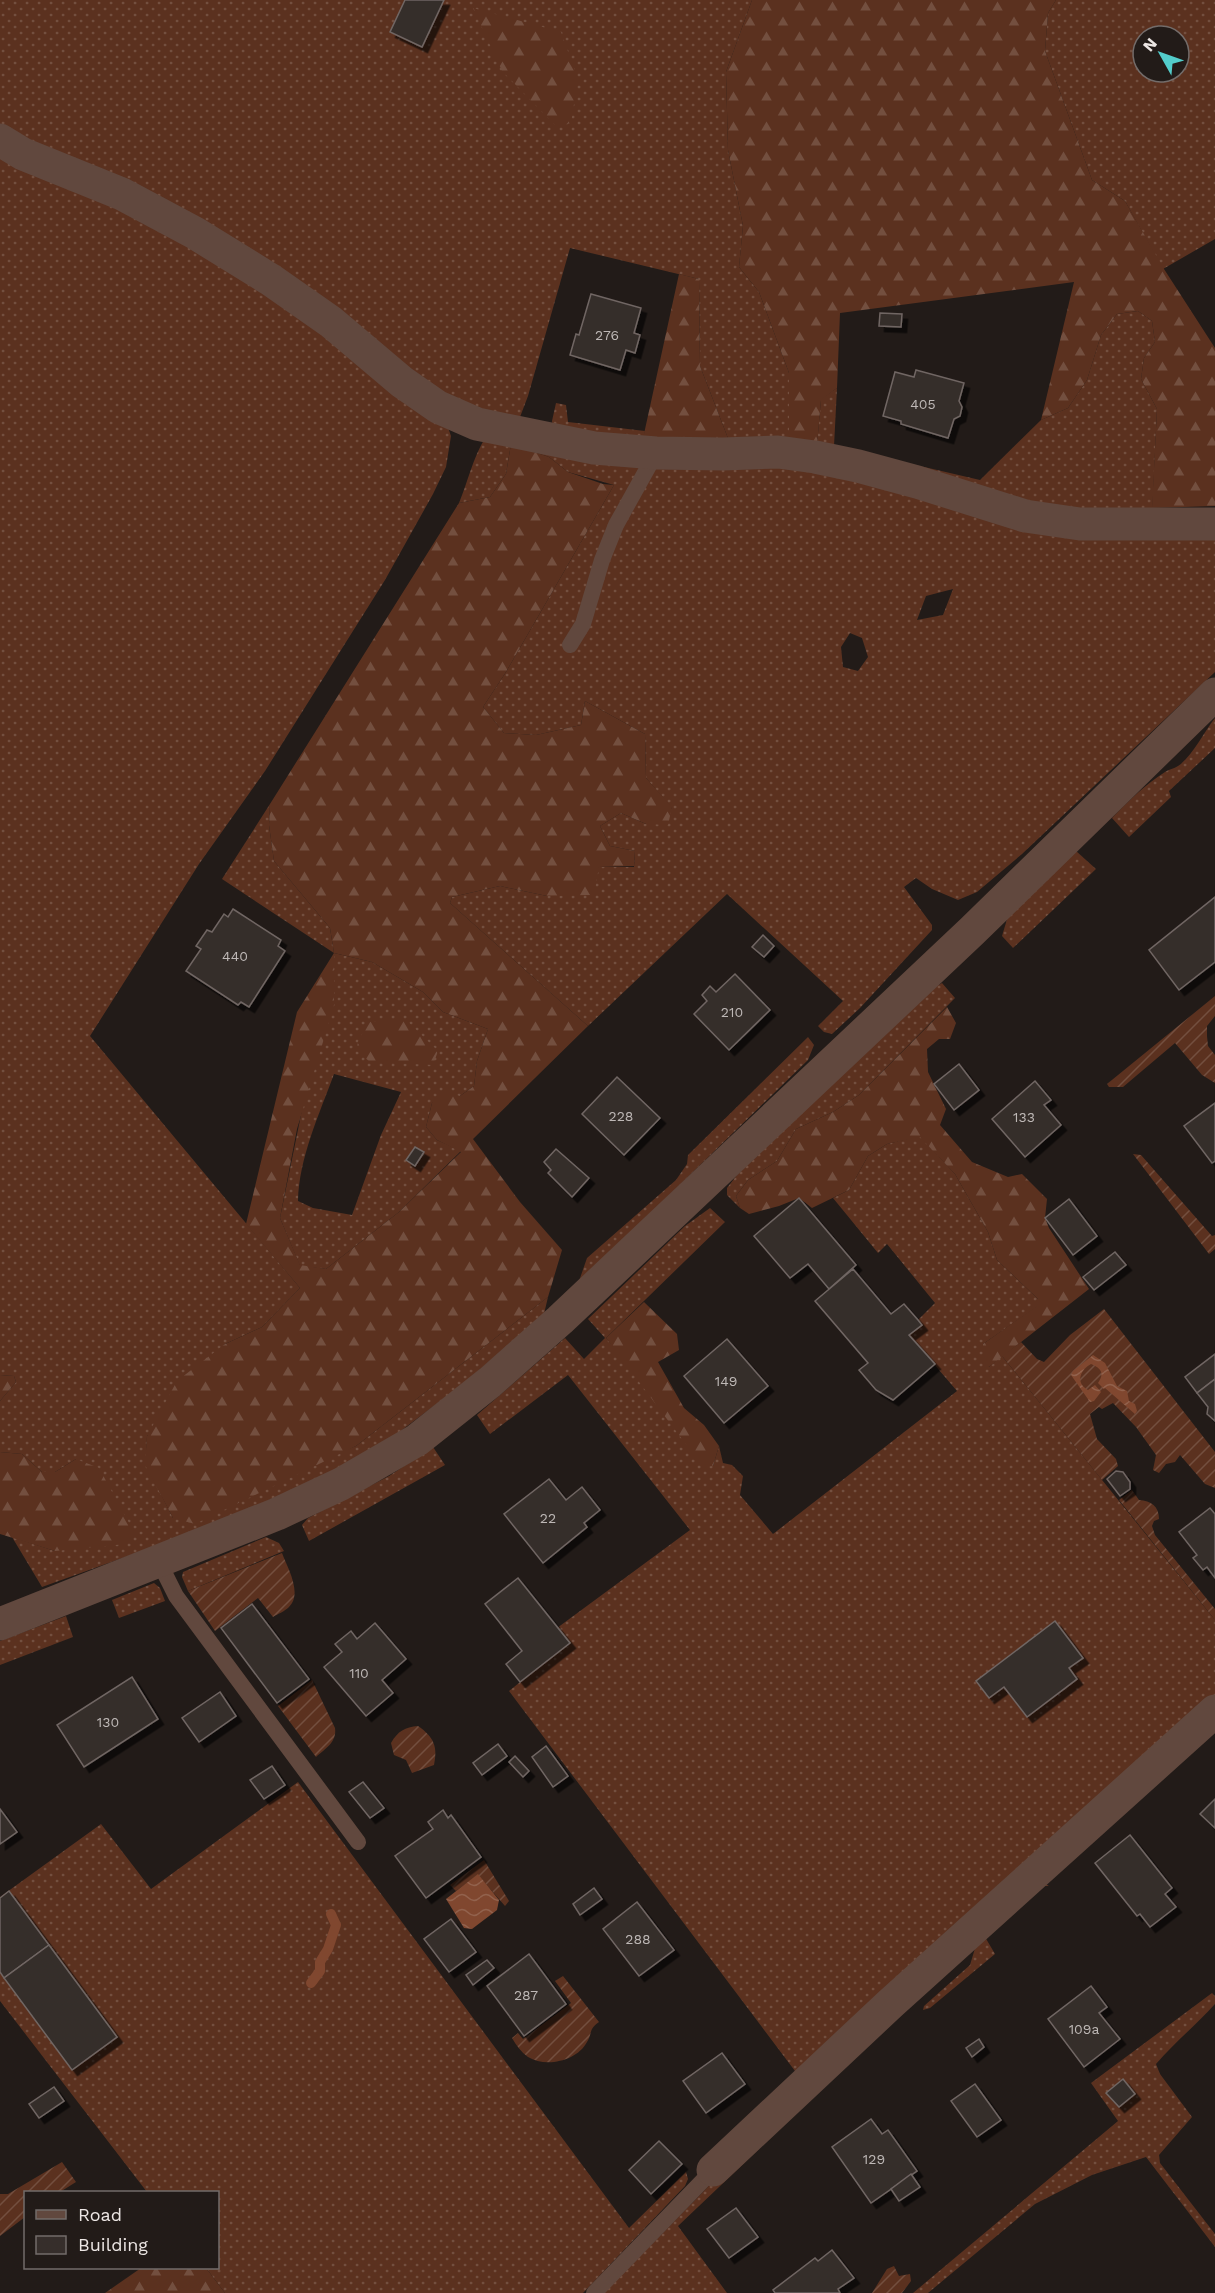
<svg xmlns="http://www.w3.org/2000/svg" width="1215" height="2293" font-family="'Work Sans',sans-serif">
  <defs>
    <pattern id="grass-dots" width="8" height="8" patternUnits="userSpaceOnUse" patternTransform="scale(1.5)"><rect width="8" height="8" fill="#5b311f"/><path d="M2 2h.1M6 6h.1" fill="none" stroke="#734f3f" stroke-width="1.8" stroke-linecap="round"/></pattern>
    <pattern id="forest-firs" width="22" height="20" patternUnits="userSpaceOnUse" patternTransform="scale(1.5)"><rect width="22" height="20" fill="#5b311f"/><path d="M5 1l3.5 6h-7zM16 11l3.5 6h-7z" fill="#734f3f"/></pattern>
    <pattern id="garden-furrows" width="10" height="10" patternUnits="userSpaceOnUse" patternTransform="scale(1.5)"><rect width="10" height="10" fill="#5b311f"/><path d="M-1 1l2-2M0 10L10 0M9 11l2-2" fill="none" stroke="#734f3f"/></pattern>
    <pattern id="water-waves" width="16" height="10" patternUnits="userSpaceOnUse" patternTransform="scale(1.5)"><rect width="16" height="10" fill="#80472f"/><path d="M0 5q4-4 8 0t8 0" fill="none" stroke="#92624d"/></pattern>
    <filter id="shadow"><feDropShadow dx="5.5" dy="5.5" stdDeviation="0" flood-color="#0009"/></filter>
  </defs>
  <rect width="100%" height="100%" fill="#221b18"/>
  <g fill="url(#grass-dots)" fill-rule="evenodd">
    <path d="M0,0H752L726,72L728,150L743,226L739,267L759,292L789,373V443L817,445L821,399L837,388L834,446H731L700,366L699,279L570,248L528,396L520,417L479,416L0,127Z"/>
    <path d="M1056,0H1215V239L1163,269L1125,201L1092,180L1045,51L1048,13ZM1143,36H1179V72H1143Z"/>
    <path d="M0,149L242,273L445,419L451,436L446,467L433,494L385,580L265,771L199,864L90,1036L300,1288L262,1327L225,1344L147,1436L146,1465L173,1518L356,1446L548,1297L544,1314L463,1384L394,1436L300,1490L203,1529L42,1587L12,1537L55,1551L76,1459L55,1472H42L22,1454L0,1452V1401L16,1382L14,1376L0,1375Z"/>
    <path d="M1138,311L1152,321L1155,342L1144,358L1141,379L1157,409L1152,517L1034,509L920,466L980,480L1041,420L1068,408L1087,380L1101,335L1117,314Z"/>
    <path d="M556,403L566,405L568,422L645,431L642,443L553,429L552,421Z"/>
    <path d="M485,438L757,462L1215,532V672L1022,854L977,892L958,900L932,889L916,878L904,887L932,925V930L860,1008L832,1034L824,1032L818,1026L843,1001L727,894L588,1026L450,903L452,897L500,886L547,896L599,867H634L635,851L610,846L600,826L621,813L646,824L672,808L646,778L645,734L585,701L581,725L536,735L504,733L483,707L506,672L614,485L568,472L549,457L511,444L506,474L490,497L459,503C468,481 473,458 485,438ZM953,589L943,615L917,620L926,596ZM850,633L862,638L868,657L858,671L843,667L841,647Z"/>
    <path d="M1215,718V748L1169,791L1171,797L1129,837L1112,818C1128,801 1145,785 1165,772C1169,769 1174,769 1178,766C1192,757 1204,732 1215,718Z"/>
    <path d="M270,804L269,825L274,861L330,928L334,953L372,962L423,992L443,1012L488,1029L477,1061L474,1086L460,1096L432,1103L426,1127L437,1140L461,1151L399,1212L326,1269L300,1266L280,1218L334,953L222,879ZM334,1074L401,1092L381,1135L352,1215L313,1208L298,1201C299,1158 319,1115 334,1074Z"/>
    <path d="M1076,851L1096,869L1013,948L1002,936L1008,916Z"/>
    <path d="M942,983L955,998L859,1095L833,1112L796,1129L777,1161L748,1180L736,1196L740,1208L727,1195V1188L737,1175L930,990Z"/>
    <path d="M808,1037L814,1045L808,1060L578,1284L587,1258L676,1180L687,1164L688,1155Z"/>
    <path d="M920,1136L955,1174L988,1232L997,1260L1038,1299V1306L983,1344L989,1367L1002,1356L1215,1620V1698L798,2075L509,1691L569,1643L557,1628L690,1530L568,1375L490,1434L477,1415L565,1338L584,1359L605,1338L588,1319L685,1226L710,1208L725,1222L606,1338L713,1466L719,1446L723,1463L732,1465L743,1476L740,1495L773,1534L957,1391L909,1335L922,1325L918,1320L935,1303L887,1244L878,1253L833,1198L849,1190L868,1156L887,1144Z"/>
    <path d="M433,1447L445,1465L309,1541L302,1525L308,1518L389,1476Z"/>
    <path d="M266,1537L279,1543L284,1551L188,1591L182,1577L183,1572Z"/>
    <path d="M154,1583L160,1588L165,1601L119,1618L112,1600Z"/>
    <path d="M66,1616L73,1637L0,1665V1641Z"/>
    <path d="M298,1782L629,2228L686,2172L688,2179L685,2186L583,2293H225L206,2268H218V2192H147L0,2001V1897L101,1824L151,1889Z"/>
    <path d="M1038,1880L1049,1886H1038L985,1937L995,1954L930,2008L923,2010L924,2006L970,1965L979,1935Z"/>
    <path d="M1212,1993L1215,1996V2004C1196,2025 1174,2043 1156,2064L1160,2074L1192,2117L1159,2155L1160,2163L1215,2234V2247L1146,2157L1092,2175L1035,2204L928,2293H913L1118,2121L1091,2083Z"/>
    <path d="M759,2149L678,2226L727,2293H604L739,2155Z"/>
  </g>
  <g fill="url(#forest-firs)" fill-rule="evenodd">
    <path d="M752,0H1056L1048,13L1045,51L1092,180L1125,201L1164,269L1215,348V506L1152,508L1157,409L1141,379L1144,358L1155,342L1152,321L1138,311L1117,314L1101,335L1087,380L1068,408L1041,420L1074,282L840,313L837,388L821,400L817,446L789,443V373L759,292L739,267L743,226L728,150L726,72Z"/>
    <path d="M473,8L561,32L578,79L571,123L556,126L502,71Z"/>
    <path d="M679,274L699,279L700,366L731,446L642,443Z"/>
    <path d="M511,444L549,457L568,472L603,484L614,485L506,672L483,707L504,733L536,735L581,725L585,701L645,734L646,778L672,807L668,825L646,824L621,813L600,826L610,846L635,851L634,866L599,867L594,895L547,896L500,886L452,897L450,903L588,1026L473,1139L520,1202L562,1250L548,1297L356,1446L195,1524L173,1518L145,1465L147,1436L177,1381L225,1344L262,1327L300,1288L246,1224L297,1012L334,953L330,928L274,861L269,825L270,804L459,503L490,497L506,474ZM334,953L372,962L423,992L443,1012L488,1029L477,1061L474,1086L460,1096L445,1092L432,1103L426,1127L437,1140L461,1152L399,1212L326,1269L300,1265L280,1218L297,1129L334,1005Z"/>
    <path d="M947,1007L956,1023L950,1039H939L927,1049L928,1072L946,1109L940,1125L972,1162L1008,1177L1022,1174L1047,1199L1045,1218L1049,1228L1089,1289L989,1367L983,1362V1344L1037,1306L1038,1299L997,1260L988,1232L955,1174L920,1137L887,1144L868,1156L849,1190L812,1208L799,1198L779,1206L749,1214L740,1208L736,1196L748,1180L777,1161L796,1129L833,1112L859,1095Z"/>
    <path d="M405,1019L438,1051L433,1065L370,1062L356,1050L359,1039L369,1022Z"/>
    <path d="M644,1302L677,1334L679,1350L658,1362L684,1408L704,1425L719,1446L713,1466L703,1467L606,1338Z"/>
    <path d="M0,1375L14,1376L16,1382L0,1401Z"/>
    <path d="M0,1452L22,1454L42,1472H55L76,1459L99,1468L134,1532L126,1544L55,1551L0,1534Z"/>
    <path d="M141,2268H206L225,2293H105Z"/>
  </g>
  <g fill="url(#garden-furrows)">
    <path d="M1215,996V1016L1207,1026V1036L1208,1046L1215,1055V1083L1202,1075L1175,1043L1123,1087H1109L1107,1084Z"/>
    <path d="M1133,1154L1141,1155L1212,1236L1215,1235V1249L1209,1254Z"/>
    <path d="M1104,1309L1215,1452V1488L1205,1484L1180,1455L1175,1462L1166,1464L1159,1473L1153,1470L1156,1455L1136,1427L1113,1403L1102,1409L1099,1407L1090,1414L1097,1439L1116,1459L1118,1466L1102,1480L1002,1356L1021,1342L1037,1359L1044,1362L1070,1335Z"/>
    <path d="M1132,1490L1139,1500C1151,1501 1159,1506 1159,1519L1154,1521L1152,1526L1155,1535L1215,1609V1620L1119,1500Z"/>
    <path d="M282,1553C287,1567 303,1593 289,1607C285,1611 278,1614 273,1617L258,1598L215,1631L188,1591Z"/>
    <path d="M312,1680L335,1728C337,1742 326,1748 316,1757L278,1706Z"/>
    <path d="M418,1726C434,1737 438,1747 434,1765L412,1773L406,1760L394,1755L391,1743C398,1731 405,1727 418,1726Z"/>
    <path d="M484,1860L509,1901L505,1906L478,1875L456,1891L450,1885Z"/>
    <path d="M563,1976L599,2022C588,2030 593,2032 587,2042C577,2061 546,2068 528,2057C521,2052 516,2045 512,2038L518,2033L523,2039L571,2003L555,1981Z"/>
    <path d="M62,2162L76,2182L60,2192H26L25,2217L0,2236V2194H8Z"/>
    <path d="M894,2266L899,2276L910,2274L911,2281L902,2293H872L887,2269Z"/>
  </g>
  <g fill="url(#water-waves)">
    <path d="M1093,1355L1105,1363L1117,1386L1127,1391L1129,1401L1135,1404L1137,1411L1135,1414L1105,1388L1104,1389L1098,1383C1105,1373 1101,1368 1091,1364C1080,1370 1075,1383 1088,1390L1095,1385L1101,1392L1094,1401L1090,1402L1071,1375L1073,1371Z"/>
    <path d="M478,1874L499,1900L497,1910L472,1929L464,1928L446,1899Z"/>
  </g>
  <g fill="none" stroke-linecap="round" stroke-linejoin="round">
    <path stroke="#80472f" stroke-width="10" d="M311,1983L320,1971V1962L328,1949L336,1925L331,1914"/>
  </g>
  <g fill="#362e2b" stroke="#706663" stroke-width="1.5" filter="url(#shadow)">
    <path d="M405,0H444L422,47L390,32Z"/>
    <path d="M591,294L641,308L634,333L640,335L635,353L626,350L620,370L570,355L576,334L579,335Z"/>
    <path d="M880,313L902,314L901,327L879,326Z"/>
    <path d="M916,370L964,383L959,401L962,407L960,416L954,419L948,438L901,424V421L883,416L895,372L914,377Z"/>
    <path d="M1215,897V962L1179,990L1149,950Z"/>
    <path d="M233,909L281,940L278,946L285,951L249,1007L241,1002L238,1005L186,971L201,949L196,946L207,930L212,932L224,914L228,917Z"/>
    <path d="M763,935L774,946L764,957L752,947Z"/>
    <path d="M735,974L770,1010L729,1050L694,1014L707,1001L702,995L710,986L716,992Z"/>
    <path d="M959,1064L979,1090L954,1110L934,1084Z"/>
    <path d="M617,1077L660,1118L624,1155L582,1114Z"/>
    <path d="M1035,1081L1051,1100L1044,1105L1061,1125L1025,1157L992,1119Z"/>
    <path d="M1215,1103V1161L1212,1163L1184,1126Z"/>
    <path d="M415,1147L424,1152L415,1166L406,1160Z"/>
    <path d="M556,1149L589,1178L572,1197L548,1173L551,1170L544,1162Z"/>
    <path d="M799,1198L856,1265L829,1289L808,1264L790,1278L754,1236Z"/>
    <path d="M1069,1199L1097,1236L1073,1255L1045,1218Z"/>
    <path d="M1115,1252L1126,1265L1094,1290L1083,1277Z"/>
    <path d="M853,1269L891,1314L904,1304L918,1320L922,1325L909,1335L935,1364L893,1400L876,1390L859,1370L868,1363L815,1301Z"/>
    <path d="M727,1339L768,1386L724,1423L684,1376Z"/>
    <path d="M1215,1354V1379L1197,1393L1185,1377Z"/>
    <path d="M1215,1379V1421L1207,1414L1208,1407L1197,1393Z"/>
    <path d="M1116,1471L1123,1472L1130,1482V1489L1120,1496L1107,1479Z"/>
    <path d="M549,1479L566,1500L582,1487L600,1510L584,1523L587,1527L543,1563L504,1514Z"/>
    <path d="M1210,1508L1215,1514V1578L1207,1567L1203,1570L1193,1558L1197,1555L1179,1532Z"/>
    <path d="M518,1578L570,1643L520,1682L506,1664L522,1651L485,1604Z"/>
    <path d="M252,1604L309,1679L277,1703L221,1628Z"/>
    <path d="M1055,1621L1083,1658L1069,1668L1077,1679L1027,1717L1004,1687L989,1698L976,1681Z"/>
    <path d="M375,1623L406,1659L382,1680L393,1693L366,1716L324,1667L342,1652L335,1644L351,1631L357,1639Z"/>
    <path d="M132,1677L158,1719L84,1767L57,1725Z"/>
    <path d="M220,1692L236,1716L199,1742L182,1718Z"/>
    <path d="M498,1744L507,1756L482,1775L473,1763Z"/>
    <path d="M546,1746L568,1776L553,1787L532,1757Z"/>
    <path d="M515,1756L529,1771L523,1777L509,1762Z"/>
    <path d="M272,1766L285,1785L264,1799L250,1780Z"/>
    <path d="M363,1782L384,1808L370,1818L349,1792Z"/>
    <path d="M1215,1799V1828L1200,1814Z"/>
    <path d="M0,1809L17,1832L0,1844Z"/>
    <path d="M443,1810L448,1818L451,1815L481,1857L426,1898L395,1856L433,1829L428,1822Z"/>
    <path d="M1130,1835L1172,1888L1165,1894L1176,1907L1150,1927L1140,1914L1137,1916L1095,1863Z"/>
    <path d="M594,1888L602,1899L580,1915L573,1904Z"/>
    <path d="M9,1891L49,1945L4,1978L0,1972V1898Z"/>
    <path d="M637,1902L674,1950L639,1976L603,1929Z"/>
    <path d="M451,1919L476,1952L449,1972L424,1939Z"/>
    <path d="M49,1945L117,2037L72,2070L4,1978Z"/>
    <path d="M529,1954L566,2004L524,2036L487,1986Z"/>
    <path d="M487,1960L494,1968L473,1985L466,1975Z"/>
    <path d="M1091,1986L1107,2007L1099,2013L1120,2039L1084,2067L1048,2019Z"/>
    <path d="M979,2039L984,2047L972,2057L966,2048Z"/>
    <path d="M722,2053L745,2084L706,2113L683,2081Z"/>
    <path d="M1123,2079L1135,2094L1119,2107L1106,2093Z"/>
    <path d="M975,2084L1001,2120L977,2137L951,2101Z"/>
    <path d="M54,2087L64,2101L39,2118L29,2104Z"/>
    <path d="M871,2119L882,2134L888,2130L917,2171L871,2203L832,2147Z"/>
    <path d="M659,2141L682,2164L651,2194L629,2170Z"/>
    <path d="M911,2174L920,2187L899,2201L891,2189Z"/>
    <path d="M736,2208L758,2237L729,2258L707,2229Z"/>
    <path d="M832,2250L854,2278L838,2289L840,2293H775L773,2290L815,2258L818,2261Z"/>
  </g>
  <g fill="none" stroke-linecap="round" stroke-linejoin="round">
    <g stroke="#61483e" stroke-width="16">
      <path d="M570,645L583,624L602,560L616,525L656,453"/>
      <path d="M159,1562L176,1596L358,1842"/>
      <path d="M594,2293L713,2170"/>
    </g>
    <g stroke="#61483e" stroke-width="33">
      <path d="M0,140L23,154L122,194L195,233L271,280L331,322L402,382L438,407L477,424L594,448L656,453L723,454L778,452L815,457L858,466L917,482L1025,516L1080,524H1215"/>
      <path d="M713,2170L890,2004L1215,1711"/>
    </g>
    <path stroke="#61483e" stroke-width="33" d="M0,1624L277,1514L341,1484L417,1440L490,1382L560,1320L972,931L1215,694"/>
  </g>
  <g text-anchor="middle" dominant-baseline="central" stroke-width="4.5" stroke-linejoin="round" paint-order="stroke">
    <g font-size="14" fill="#beb8b6">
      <text x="607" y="335">276</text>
      <text x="923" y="404">405</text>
      <text x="235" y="956">440</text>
      <text x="732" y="1012">210</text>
      <text x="621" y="1116">228</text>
      <text x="1024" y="1117">133</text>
      <text x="726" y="1381">149</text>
      <text x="548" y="1518">22</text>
      <text x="359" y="1673">110</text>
      <text x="108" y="1722">130</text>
      <text x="638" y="1939">288</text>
      <text x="526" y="1995">287</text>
      <text x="1084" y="2029">109a</text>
      <text x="874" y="2159">129</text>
    </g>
  </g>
  <rect x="24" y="2191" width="195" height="78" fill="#221b18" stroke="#736c6a" stroke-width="1.5"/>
  <rect x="36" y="2210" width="30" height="9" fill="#61483e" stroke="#736c6a" stroke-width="1.5"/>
  <text x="78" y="2221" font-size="18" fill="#ece6e4">Road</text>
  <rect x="36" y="2236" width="30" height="18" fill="#362e2b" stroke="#736c6a" stroke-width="1.5"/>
  <text x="78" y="2251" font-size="18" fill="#ece6e4">Building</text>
  <g transform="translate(1161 54) rotate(310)"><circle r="28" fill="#221b18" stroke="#736c6a" stroke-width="1.5"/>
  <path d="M0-4.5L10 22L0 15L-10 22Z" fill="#53cdcb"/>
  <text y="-9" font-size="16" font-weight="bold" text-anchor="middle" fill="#ece6e4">N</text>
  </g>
</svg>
